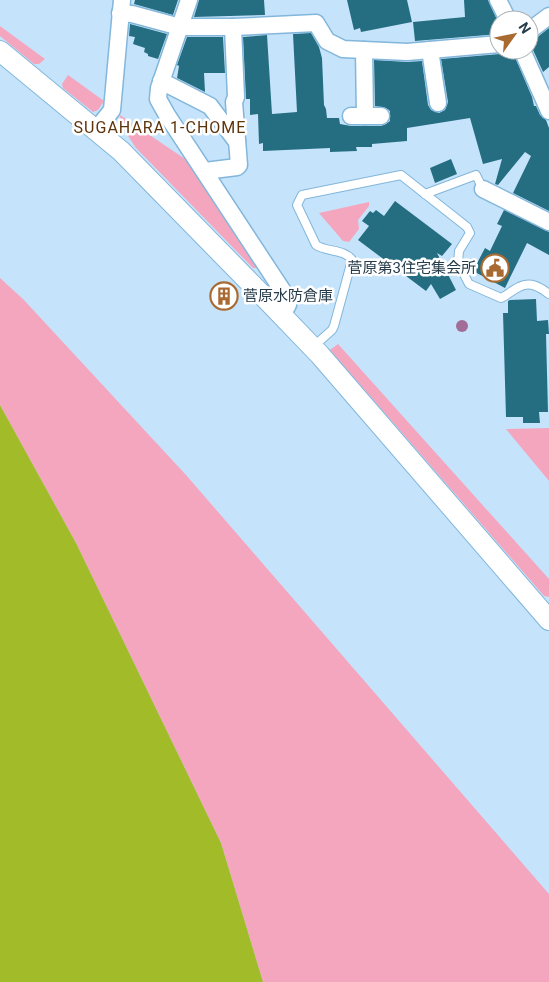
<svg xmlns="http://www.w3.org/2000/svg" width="549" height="982" font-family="Roboto,'Noto Sans JP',sans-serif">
  <rect width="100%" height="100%" fill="#c5e4fb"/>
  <g fill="#f4a6bf">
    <path d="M0,26L45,59L39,64H34L0,36Z"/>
    <path d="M68,75L104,101L98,110L93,112L63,88L62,84Z"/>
    <path d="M120,115L197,167L257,265L256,268H253L250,265L136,148L121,125Z"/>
    <path d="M369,202V206L358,220L359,229L349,242L343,241L319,213Z"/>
    <path d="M0,278L23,299L186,475L549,894V982H263L221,843L76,543L0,405Z"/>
    <path d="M338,344L549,579V597L544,596L330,350Z"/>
    <path d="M549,428V481L506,429Z"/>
  </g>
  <path fill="#a2bb28" d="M0,405L76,543L221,843L263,982H0Z"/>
  <g fill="#256e81">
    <path d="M135,0H178L173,15L134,4Z"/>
    <path d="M199,0H264L265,15L194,17Z"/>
    <path d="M347,0H407L412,22L361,32L360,28L354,30Z"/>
    <path d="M464,0H488L499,24V34L415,41L413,22L465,17Z"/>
    <path d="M130,24L167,34L158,59L148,56V54L144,52L145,48L133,44L135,37L129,36Z"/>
    <path d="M549,28V67L543,72L529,41L535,39Z"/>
    <path d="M311,33L319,47L322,58L324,105L326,109L327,118H339L340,124L351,126H381L386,124L390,121V111L386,108L375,106L374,60L407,62L422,61L428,105L431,110L439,113L445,110L448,102L441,59L500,54L507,50H512L532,97L534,106H536L540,115L546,120L549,128V211L513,193L531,156L525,152L498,185L495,184L502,159L483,164L470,118L407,128V141L372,144V147H356L357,151L330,152V148L263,151V143L259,144L258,114L250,115V99H246L243,37L267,35L272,114L297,112L293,34Z"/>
    <path d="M187,37H223L225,73H204L205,92L177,78L179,66L177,65Z"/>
    <path d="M451,159L457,174L435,183L430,168Z"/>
    <path d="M395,201L452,244L442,256L437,253L456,290L440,299L431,284L426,291L358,240L369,226L362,221L370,211L373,213L376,210L384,216Z"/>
    <path d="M504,210L549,232V255L527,243L505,288L473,271L485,248L490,251L502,226L497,224Z"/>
    <path d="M536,299L537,321L548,320L549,334H546L548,412H539L540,423H523V417H506L503,313H508V301L510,300Z"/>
  </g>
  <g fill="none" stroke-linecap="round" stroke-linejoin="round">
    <g stroke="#82b6db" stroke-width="10">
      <g id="service">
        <path d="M425,194L476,175L483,189"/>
        <path d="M314,346L332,330L334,326L352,260C345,249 326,252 316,245L297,205L302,195L401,175L467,227L470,233L459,251L458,263L469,284L501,298C508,295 512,290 519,287C530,281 540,287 549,294"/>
      </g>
    </g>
    <g stroke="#82b6db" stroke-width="19">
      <g id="minor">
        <path d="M189,0L159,88L158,99L167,115L288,299C290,306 285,309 280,314"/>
        <path d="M498,0L508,20"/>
        <path d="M120,13L132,14L180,27H233L316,23L327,41L343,49L407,52L499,44"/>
        <path d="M529,31L549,16"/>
        <path d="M364,50L365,116"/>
        <path d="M430,50L438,103"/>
        <path d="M522,50L549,111"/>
        <path d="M161,81L210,106L237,142"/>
        <path d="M351,116H381"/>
        <path d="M96,130L112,110L122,0"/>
        <path d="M205,171L237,167L239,165L234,102L236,97L233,27"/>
        <path d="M483,189L549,222"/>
      </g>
    </g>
    <g stroke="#82b6db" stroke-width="22">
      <path id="tertiary" d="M0,51L121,151L270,303L320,355L549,620"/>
    </g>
    <use href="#service" stroke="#fff" stroke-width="8"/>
    <use href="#minor" stroke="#fff" stroke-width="16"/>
    <use href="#tertiary" stroke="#fff" stroke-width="20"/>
  </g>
  <circle fill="#a26e98" cx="462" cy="326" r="6"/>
  <defs>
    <g id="civic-ring" transform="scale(1.4375)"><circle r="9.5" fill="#fff" stroke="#a96a32" stroke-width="1.5"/><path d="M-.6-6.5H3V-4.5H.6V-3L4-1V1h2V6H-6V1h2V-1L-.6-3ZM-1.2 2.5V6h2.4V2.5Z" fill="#a96a32"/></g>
    <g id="building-ring" transform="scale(1.4375)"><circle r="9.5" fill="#fff" stroke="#a96a32" stroke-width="1.5"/><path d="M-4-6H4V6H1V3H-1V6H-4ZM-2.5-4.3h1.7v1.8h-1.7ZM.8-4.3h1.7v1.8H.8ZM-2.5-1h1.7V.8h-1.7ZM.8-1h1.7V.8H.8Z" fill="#a96a32"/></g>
  </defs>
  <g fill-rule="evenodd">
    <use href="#civic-ring" x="495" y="268"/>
    <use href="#building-ring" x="224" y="296"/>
  </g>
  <g text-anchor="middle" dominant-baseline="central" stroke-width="5" stroke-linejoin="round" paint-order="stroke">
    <g font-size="15" fill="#263c4b" stroke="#fff" text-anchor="end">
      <text x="476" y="268">菅原第3住宅集会所</text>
      <text x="243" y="296" text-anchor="start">菅原水防倉庫</text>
    </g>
    <g font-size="16" letter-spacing="1" fill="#5e340a" stroke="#fff">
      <text x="160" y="127">SUGAHARA 1-CHOME</text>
    </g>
  </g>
  <g transform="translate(514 35) rotate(57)"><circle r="24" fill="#ffffff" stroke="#a8b1b7"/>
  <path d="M0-4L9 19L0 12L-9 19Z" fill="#a96a32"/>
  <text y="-8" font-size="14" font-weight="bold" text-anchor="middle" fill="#263c4b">N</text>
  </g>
</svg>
